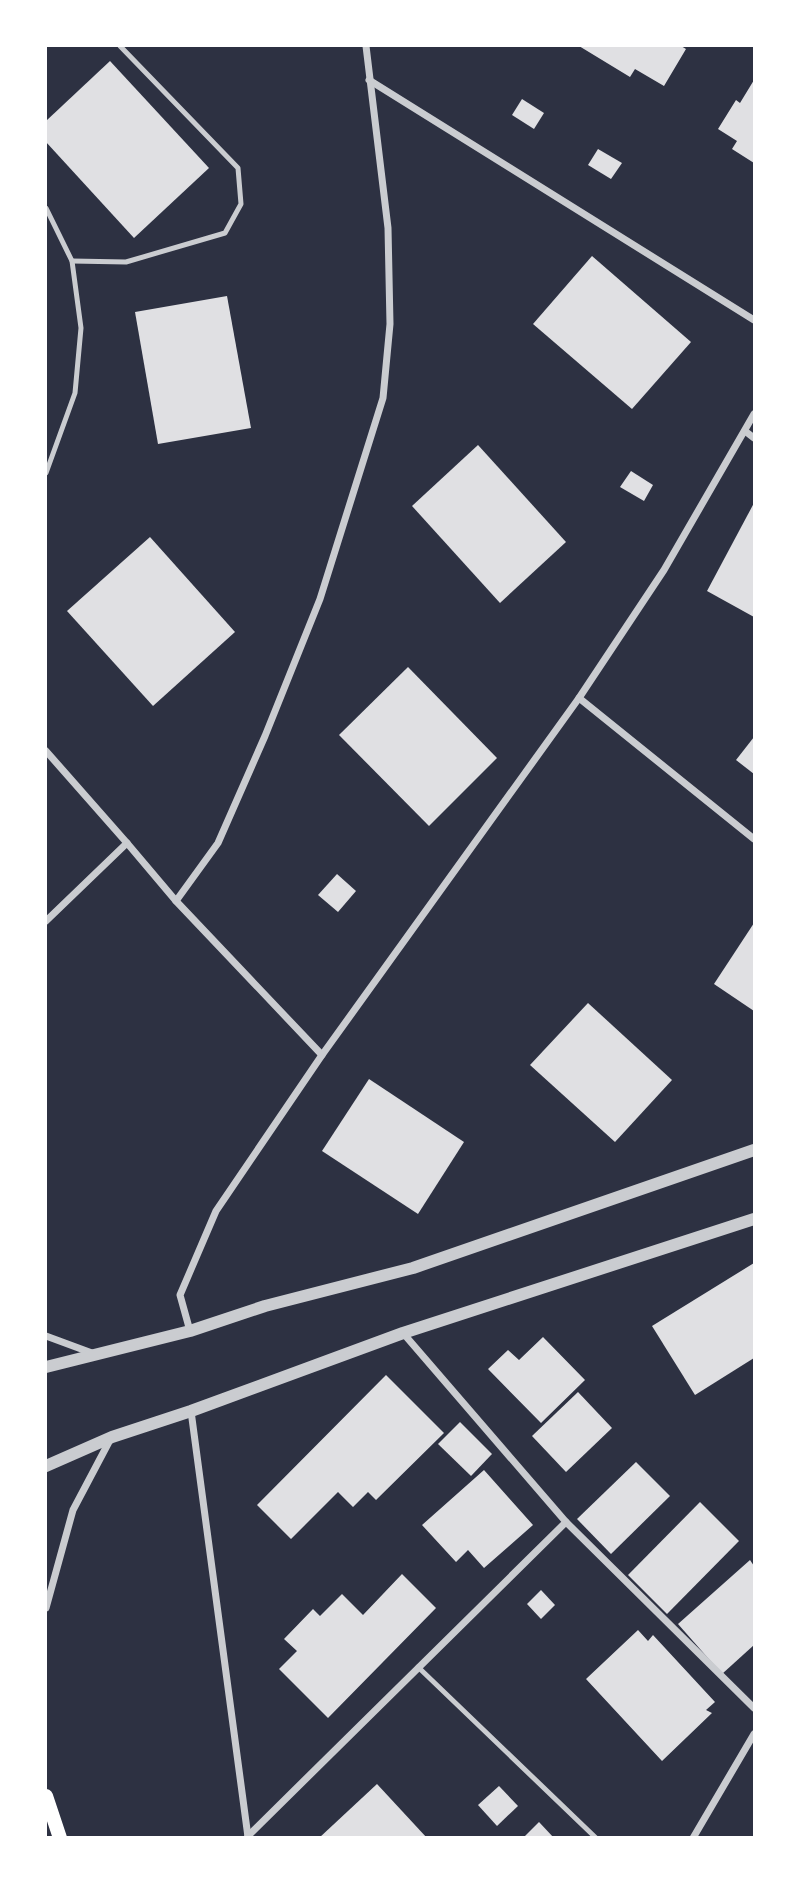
<svg xmlns="http://www.w3.org/2000/svg" width="800" height="1883" font-family="Inter,sans-serif">
  <rect width="100%" height="100%" fill="#2d3142"/>
  <g fill="#e0e0e3">
    <path d="M579,46H681L686,49L664,86L635,69L630,77Z"/>
    <path d="M110,61L209,168L134,238L46,142V121Z"/>
    <path d="M754,80V163L732,149L737,141L718,129L736,100L740,103Z"/>
    <path d="M522,99L544,113L534,129L512,115Z"/>
    <path d="M598,149L622,163L611,179L588,165Z"/>
    <path d="M592,256L691,342L632,409L533,324Z"/>
    <path d="M227,296L251,428L158,444L135,312Z"/>
    <path d="M478,445L566,542L500,603L412,506Z"/>
    <path d="M631,471L653,485L644,501L620,487Z"/>
    <path d="M754,503V617L707,591Z"/>
    <path d="M150,537L235,632L153,706L67,611Z"/>
    <path d="M408,667L497,758L429,826L339,735Z"/>
    <path d="M754,737V774L736,760Z"/>
    <path d="M337,874L356,891L338,912L318,895Z"/>
    <path d="M754,923V1011L714,984Z"/>
    <path d="M588,1003L672,1080L615,1142L530,1065Z"/>
    <path d="M369,1079L464,1142L418,1214L322,1151Z"/>
    <path d="M754,1263V1358L695,1395L652,1326Z"/>
    <path d="M543,1337L585,1380L541,1423L488,1369L508,1350L519,1360Z"/>
    <path d="M386,1375L444,1433L376,1500L368,1492L353,1507L338,1492L291,1539L257,1505Z"/>
    <path d="M578,1392L612,1428L566,1472L532,1436Z"/>
    <path d="M460,1422L492,1454L471,1476L438,1444Z"/>
    <path d="M636,1462L670,1496L611,1554L577,1519Z"/>
    <path d="M484,1470L533,1525L484,1568L468,1550L456,1562L422,1525Z"/>
    <path d="M700,1502L739,1541L667,1614L628,1575Z"/>
    <path d="M750,1560L754,1566V1645L722,1674L678,1624Z"/>
    <path d="M402,1574L436,1608L328,1718L279,1669L297,1651L284,1639L313,1609L320,1616L342,1594L363,1615Z"/>
    <path d="M541,1590L555,1605L541,1619L527,1604Z"/>
    <path d="M638,1630L648,1641L653,1635L715,1702L706,1710L712,1713L662,1761L586,1679Z"/>
    <path d="M377,1784L427,1838H319Z"/>
    <path d="M499,1786L518,1806L497,1826L478,1805Z"/>
    <path d="M539,1822L554,1838H523Z"/>
  </g>
  <g fill="none" stroke-linecap="round" stroke-linejoin="round">
    <g stroke="#caccd0" stroke-width="5">
      <path d="M46,208L72,261L81,328L75,393L46,473"/>
      <path d="M72,261L126,262L225,233L241,204L238,168L120,46"/>
      <path d="M418,1667L596,1838"/>
    </g>
    <g stroke="#caccd0" stroke-width="7">
      <path d="M369,80L754,320"/>
      <path d="M745,431L754,438"/>
      <path d="M579,698L754,839"/>
      <path d="M46,751L127,843L176,901L322,1055"/>
      <path d="M176,901L218,843L265,736L320,599L383,398L390,324L388,228L366,46"/>
      <path d="M46,921L127,843"/>
      <path d="M190,1331L180,1295L216,1211L322,1055L579,698L664,570L754,414"/>
      <path d="M403,1333L566,1522L754,1708"/>
      <path d="M46,1336L92,1353"/>
      <path d="M191,1411L248,1837"/>
      <path d="M46,1608L73,1510L110,1440"/>
      <path d="M248,1836L566,1522"/>
      <path d="M693,1838L754,1734"/>
    </g>
    <g stroke="#caccd0" stroke-width="12">
      <path d="M46,1367L190,1331L265,1306L413,1268L754,1150"/>
      <path d="M46,1466L112,1437L191,1411L403,1333L754,1219"/>
    </g>
    <path stroke="#fff" stroke-width="14" d="M46,1796L60,1838"/>
  </g>
  <rect width="800" height="1883" fill="none" stroke="#ffffff" stroke-width="94"/>
</svg>
